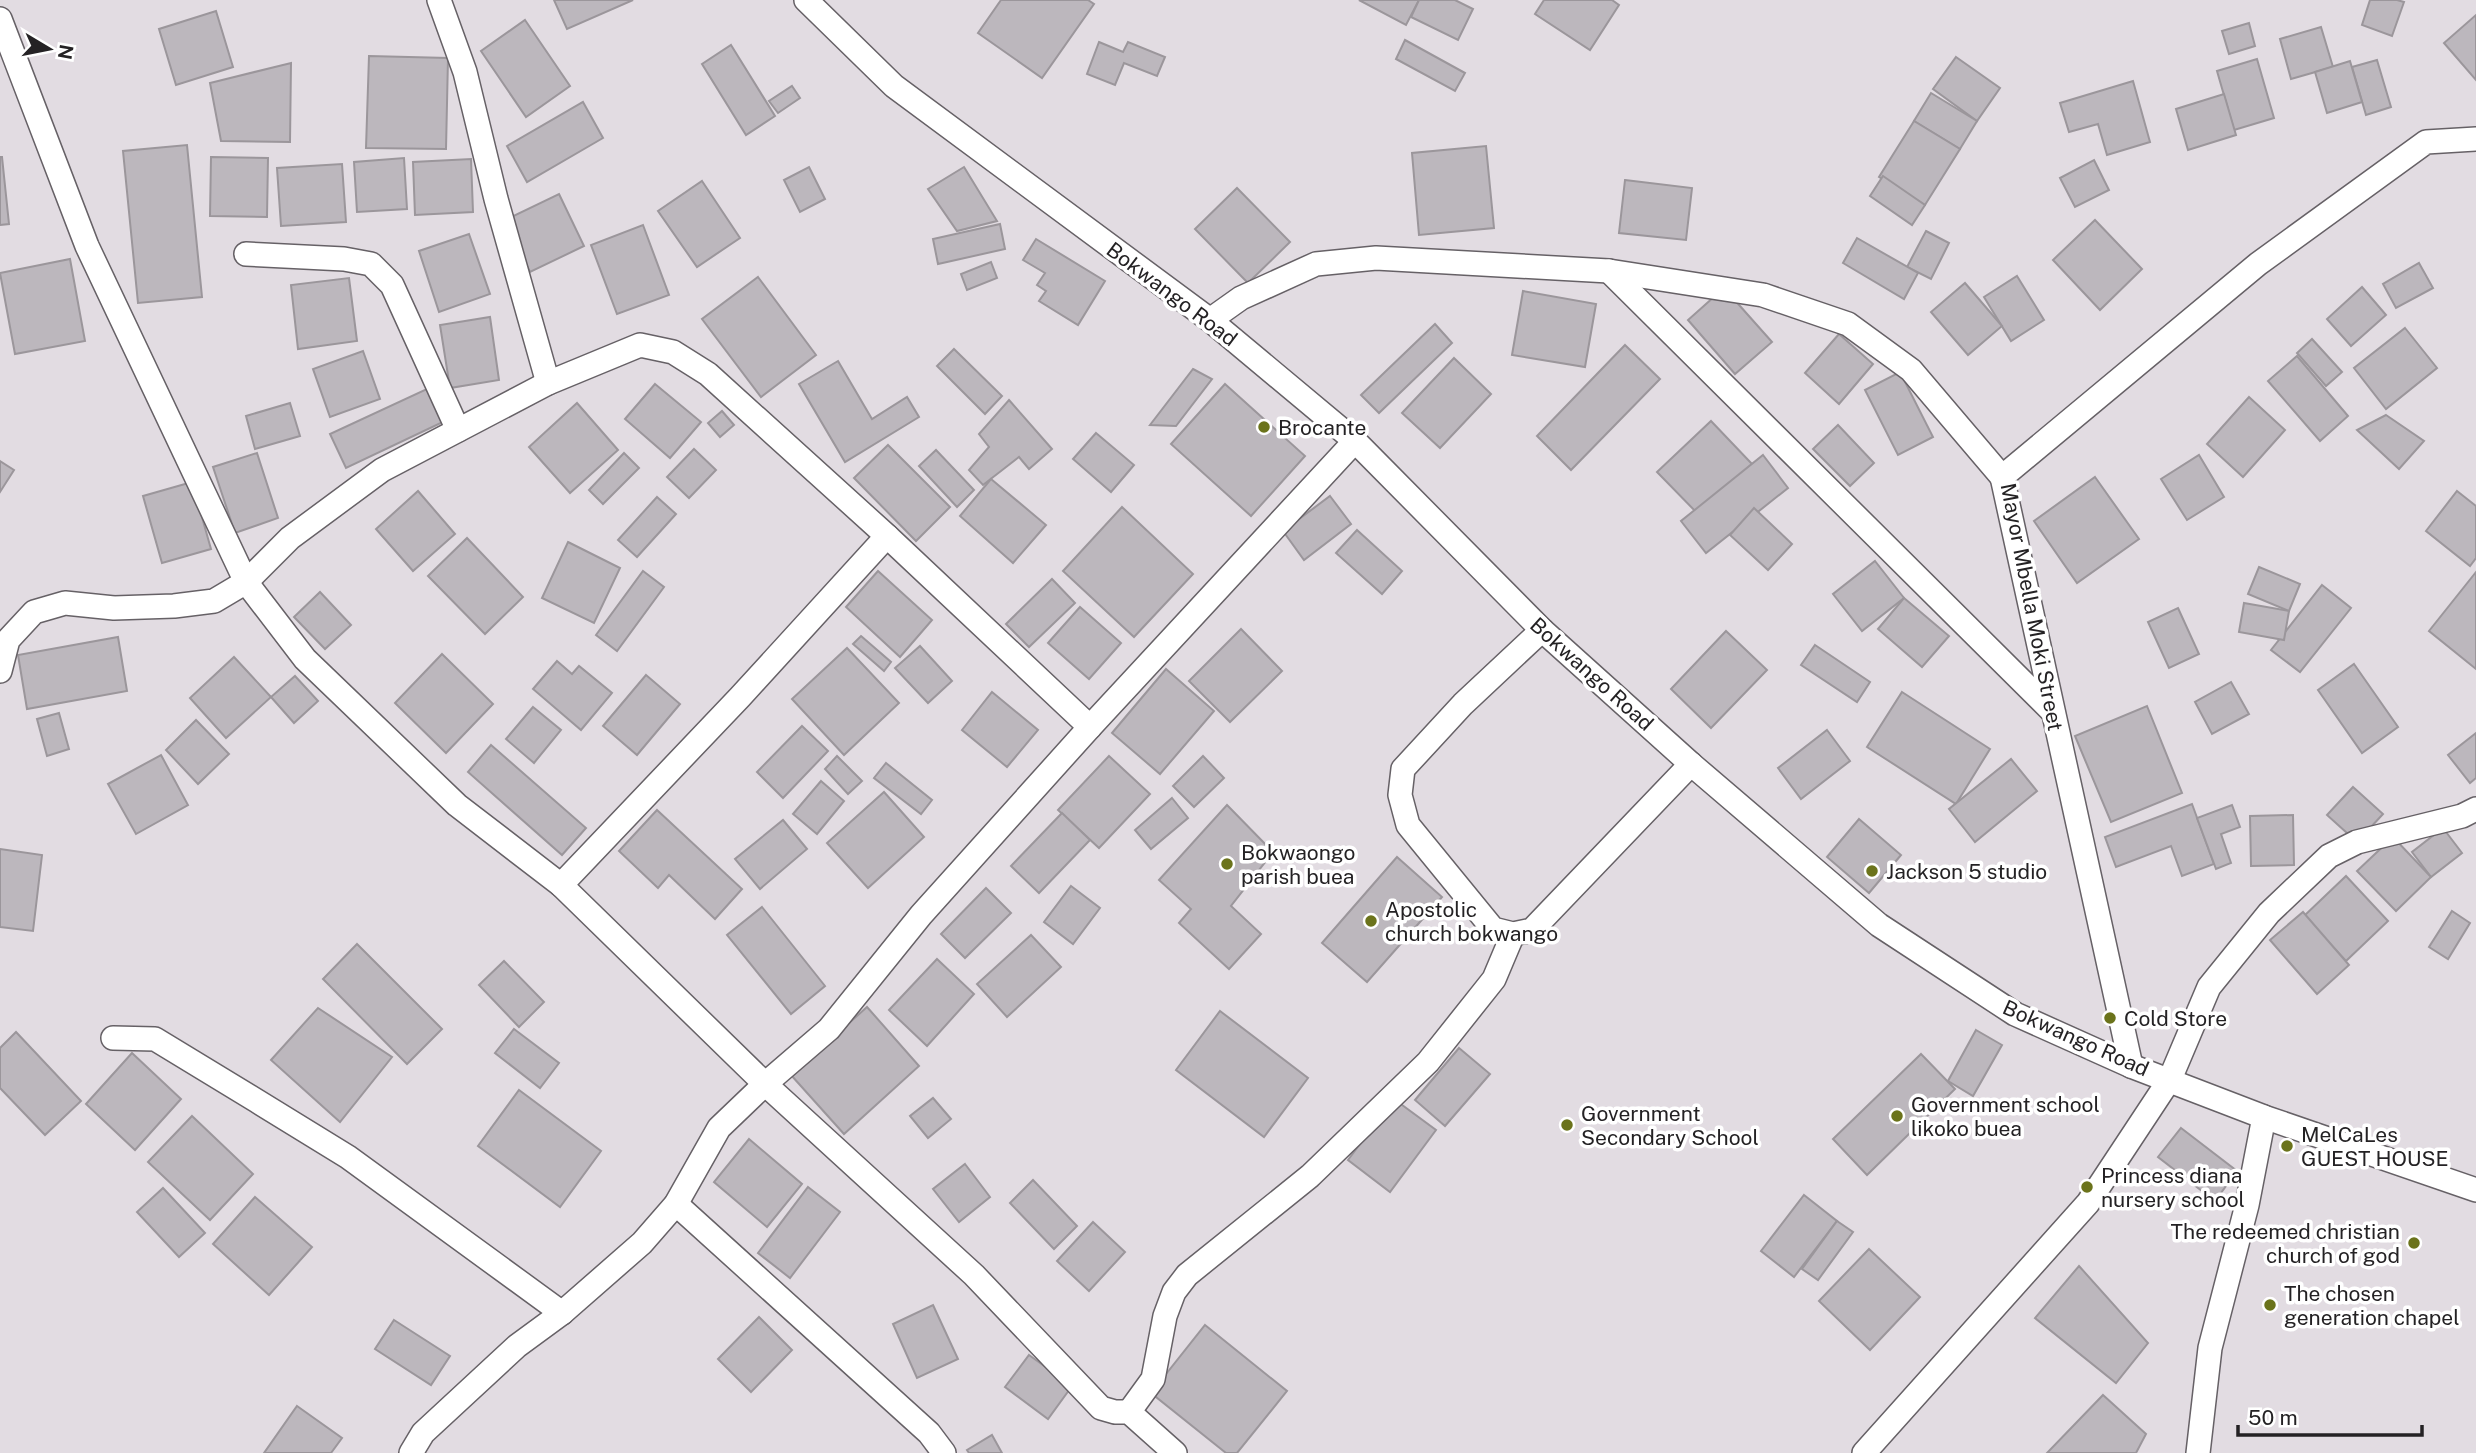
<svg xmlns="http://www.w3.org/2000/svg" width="2476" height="1453" font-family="'Public Sans',sans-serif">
  <rect width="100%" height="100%" fill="#e2dce2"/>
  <g fill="#bcb7bd" stroke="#9b969b" stroke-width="2">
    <path d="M554,0H633L567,29Z"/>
    <path d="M1001,0H1088L1094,4L1042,78L978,33Z"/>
    <path d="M1359,0H1419L1406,25Z"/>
    <path d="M1419,0H1455L1473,9L1458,40L1411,17Z"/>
    <path d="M1544,0H1612L1619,5L1590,50L1535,14Z"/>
    <path d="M2370,0H2397L2404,2L2392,36L2362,25Z"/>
    <path d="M216,11L233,67L176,85L159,29Z"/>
    <path d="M2476,15V80L2444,43Z"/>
    <path d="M525,20L570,86L526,117L481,51Z"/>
    <path d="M2249,23L2255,46L2229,54L2222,31Z"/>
    <path d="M2321,27L2333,67L2291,79L2280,39Z"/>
    <path d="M1405,40L1465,73L1455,91L1396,59Z"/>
    <path d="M1099,42L1123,52L1128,42L1165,57L1157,76L1124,63L1115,85L1087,74Z"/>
    <path d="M731,45L775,116L746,135L702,64Z"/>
    <path d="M369,56L448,58L446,149L366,148Z"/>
    <path d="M1956,57L2000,88L1977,121L1933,89Z"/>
    <path d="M2257,59L2274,118L2234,130L2217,71Z"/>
    <path d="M2377,60L2391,107L2366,115L2352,67Z"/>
    <path d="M2350,61L2362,102L2327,113L2315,72Z"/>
    <path d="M291,63L290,142L221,141L210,83Z"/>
    <path d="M2133,81L2150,142L2107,155L2098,124L2069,132L2060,103Z"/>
    <path d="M792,86L800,98L778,113L769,101Z"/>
    <path d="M1931,93L1977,121L1960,149L1914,121Z"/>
    <path d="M2224,94L2236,135L2188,150L2176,109Z"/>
    <path d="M583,102L603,138L527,182L507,146Z"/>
    <path d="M1914,121L1960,149L1925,205L1879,177Z"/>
    <path d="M187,145L202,297L138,303L123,151Z"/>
    <path d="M1486,146L1494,228L1419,235L1412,153Z"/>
    <path d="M0,157H2L9,224L0,225Z"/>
    <path d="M211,157L268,158L267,217L210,216Z"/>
    <path d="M404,158L407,209L357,212L354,162Z"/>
    <path d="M471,159L473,212L415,215L413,162Z"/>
    <path d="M2094,160L2109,190L2075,207L2060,178Z"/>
    <path d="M342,164L346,222L281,226L277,168Z"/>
    <path d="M809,167L825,199L800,212L784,180Z"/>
    <path d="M964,167L997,221L957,231L928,189Z"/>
    <path d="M1883,176L1925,205L1912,225L1870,196Z"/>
    <path d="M1625,180L1692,188L1686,240L1619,233Z"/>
    <path d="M702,181L740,238L697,267L658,211Z"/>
    <path d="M1237,188L1290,242L1248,283L1195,229Z"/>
    <path d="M559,194L584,246L530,272L505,220Z"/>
    <path d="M2095,220L2142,269L2100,310L2053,260Z"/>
    <path d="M1000,224L1005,249L938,264L933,239Z"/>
    <path d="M643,225L669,295L617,314L591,245Z"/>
    <path d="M1926,231L1949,243L1931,279L1907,267Z"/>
    <path d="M469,234L490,294L439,312L419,251Z"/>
    <path d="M1857,238L1918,273L1904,299L1843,263Z"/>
    <path d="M1036,239L1105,281L1078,325L1039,301L1046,291L1037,285L1045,273L1023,260Z"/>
    <path d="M70,259L85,341L15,354L0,273Z"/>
    <path d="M991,262L997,278L967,290L961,274Z"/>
    <path d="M2419,263L2433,288L2396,308L2383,284Z"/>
    <path d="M2017,276L2044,320L2011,341L1984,297Z"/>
    <path d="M758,277L816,355L761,397L702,319Z"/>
    <path d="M349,278L357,341L298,349L291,285Z"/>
    <path d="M1965,283L2002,326L1968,355L1931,312Z"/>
    <path d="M2362,287L2386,315L2351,346L2327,319Z"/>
    <path d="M1724,288L1772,342L1735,374L1688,320Z"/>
    <path d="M1523,291L1596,304L1585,367L1512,355Z"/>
    <path d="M490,317L499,380L450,388L440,325Z"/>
    <path d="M1435,324L1452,343L1379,413L1361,395Z"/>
    <path d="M2405,328L2437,368L2386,409L2354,368Z"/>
    <path d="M1839,334L1873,364L1839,404L1805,373Z"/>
    <path d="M2312,339L2342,372L2326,386L2297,353Z"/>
    <path d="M1625,345L1660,379L1571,470L1537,436Z"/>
    <path d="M954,349L1002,396L985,414L937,366Z"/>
    <path d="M363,351L380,399L330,417L313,369Z"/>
    <path d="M2297,356L2348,416L2320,441L2268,381Z"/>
    <path d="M1454,358L1491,394L1440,448L1402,413Z"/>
    <path d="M838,361L872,419L907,397L919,417L845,462L799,384Z"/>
    <path d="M1193,369L1212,379L1176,426L1150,425Z"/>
    <path d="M1900,372L1933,437L1898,455L1865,390Z"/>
    <path d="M655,384L701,422L670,458L625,419Z"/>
    <path d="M1225,384L1305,456L1251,516L1171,444Z"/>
    <path d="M429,388L445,421L346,468L330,434Z"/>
    <path d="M2249,397L2285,430L2243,477L2207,444Z"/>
    <path d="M1009,400L1052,449L1029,469L1019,457L983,485L969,470L989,447L979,434Z"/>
    <path d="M290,403L300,436L255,449L246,416Z"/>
    <path d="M577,403L618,450L570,493L529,447Z"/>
    <path d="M722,411L734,425L720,437L708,423Z"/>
    <path d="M2386,415L2424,441L2399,469L2357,430Z"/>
    <path d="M1711,421L1752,464L1699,515L1657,472Z"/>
    <path d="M1838,425L1874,463L1850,486L1813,449Z"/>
    <path d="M1096,433L1134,465L1111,492L1073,459Z"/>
    <path d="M888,445L950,507L916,541L854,478Z"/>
    <path d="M694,449L716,470L689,498L667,477Z"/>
    <path d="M936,450L974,490L957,507L919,466Z"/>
    <path d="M257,453L278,518L235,533L213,467Z"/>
    <path d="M624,453L639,468L603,504L589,490Z"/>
    <path d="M1763,455L1788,488L1706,553L1681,521Z"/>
    <path d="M2199,455L2224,497L2187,520L2161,479Z"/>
    <path d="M0,461L14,470L0,492Z"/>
    <path d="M2095,477L2139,539L2077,583L2034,521Z"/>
    <path d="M991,479L1046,525L1013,563L960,516Z"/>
    <path d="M192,482L211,549L162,563L143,496Z"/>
    <path d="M418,491L455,534L413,571L376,529Z"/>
    <path d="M2457,491L2476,506V558L2470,566L2426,531Z"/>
    <path d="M1330,496L1351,524L1304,560L1283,531Z"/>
    <path d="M657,497L676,514L637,557L618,540Z"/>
    <path d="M1122,507L1193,574L1134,637L1063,571Z"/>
    <path d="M1754,508L1792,544L1768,570L1730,535Z"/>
    <path d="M1357,530L1402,571L1382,594L1336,553Z"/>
    <path d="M467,538L523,597L485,634L428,576Z"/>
    <path d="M568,542L620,568L594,623L542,598Z"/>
    <path d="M1875,561L1904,598L1862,631L1833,594Z"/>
    <path d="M2259,567L2300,584L2289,611L2248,594Z"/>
    <path d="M643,571L664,587L617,651L596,635Z"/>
    <path d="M878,571L932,620L900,657L846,607Z"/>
    <path d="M2476,572V669L2429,631Z"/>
    <path d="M1052,579L1075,603L1029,647L1006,624Z"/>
    <path d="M2322,585L2351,608L2300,672L2271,650Z"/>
    <path d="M320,592L351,625L325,649L294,617Z"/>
    <path d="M1904,598L1949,636L1922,667L1878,629Z"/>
    <path d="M2244,603L2289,611L2284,640L2239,632Z"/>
    <path d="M1080,607L1121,643L1089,679L1048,643Z"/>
    <path d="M2178,608L2199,654L2169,668L2148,622Z"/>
    <path d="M1241,629L1282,671L1230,722L1189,681Z"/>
    <path d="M1726,631L1767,670L1711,728L1671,689Z"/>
    <path d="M861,636L891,662L884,671L853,644Z"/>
    <path d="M118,637L127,691L27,709L18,655Z"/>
    <path d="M1815,645L1870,682L1857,702L1801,665Z"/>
    <path d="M920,646L952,681L928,703L895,668Z"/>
    <path d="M847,648L899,703L844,755L792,699Z"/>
    <path d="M442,654L493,704L446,753L395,703Z"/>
    <path d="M234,657L271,697L226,738L190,698Z"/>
    <path d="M557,661L572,674L579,666L612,693L581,730L533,689Z"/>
    <path d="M2354,664L2398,727L2362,753L2318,690Z"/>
    <path d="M1166,669L1214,711L1160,774L1112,733Z"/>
    <path d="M646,675L680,704L637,755L603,726Z"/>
    <path d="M295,676L318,701L294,723L271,697Z"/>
    <path d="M2231,682L2249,714L2212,734L2195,702Z"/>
    <path d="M992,692L1038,730L1007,767L962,730Z"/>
    <path d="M1902,692L1990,749L1956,804L1867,747Z"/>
    <path d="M2147,706L2182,793L2111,822L2075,736Z"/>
    <path d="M533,707L561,730L534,763L506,739Z"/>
    <path d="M59,713L69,749L47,756L37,719Z"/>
    <path d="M196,720L229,754L198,784L166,750Z"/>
    <path d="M802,726L828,751L783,798L757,772Z"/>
    <path d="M1827,730L1850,761L1801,799L1778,768Z"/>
    <path d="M2476,733V778L2470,783L2448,755Z"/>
    <path d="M491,745L586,828L562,855L468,772Z"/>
    <path d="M161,755L188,805L136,834L108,784Z"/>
    <path d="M837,756L862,781L848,794L825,769Z"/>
    <path d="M1109,756L1150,794L1099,848L1058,810Z"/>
    <path d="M1203,756L1224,778L1194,807L1173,786Z"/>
    <path d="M2011,759L2037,791L1975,842L1949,809Z"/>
    <path d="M886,763L932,800L921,814L874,778Z"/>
    <path d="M821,781L844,801L817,834L793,814Z"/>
    <path d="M2353,787L2383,814L2357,842L2327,815Z"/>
    <path d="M884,792L924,837L868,888L827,843Z"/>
    <path d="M1172,798L1188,818L1151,849L1135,830Z"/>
    <path d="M2192,804L2214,864L2182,876L2171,846L2116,867L2105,837Z"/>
    <path d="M1227,805L1273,852L1231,906L1261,934L1229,969L1179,923L1191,909L1159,880Z"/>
    <path d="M2232,805L2240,827L2221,834L2231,863L2216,869L2197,818Z"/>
    <path d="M657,810L742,889L715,919L669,875L658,888L619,851Z"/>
    <path d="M1062,813L1090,840L1039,893L1011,866Z"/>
    <path d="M2293,815L2294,865L2251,866L2250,816Z"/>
    <path d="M1859,819L1901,855L1869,893L1827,857Z"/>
    <path d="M783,820L807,849L760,889L735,859Z"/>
    <path d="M2443,828L2462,853L2431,877L2412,852Z"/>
    <path d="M2393,837L2431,877L2396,911L2357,871Z"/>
    <path d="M0,849L42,855L33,931L0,927Z"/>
    <path d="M1397,857L1442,897L1367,982L1322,943Z"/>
    <path d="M2346,876L2388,921L2346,961L2304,916Z"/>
    <path d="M1071,886L1100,908L1073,944L1044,922Z"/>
    <path d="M986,888L1011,913L965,958L941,934Z"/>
    <path d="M762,907L825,986L791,1014L727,935Z"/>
    <path d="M2452,911L2470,923L2448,959L2429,947Z"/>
    <path d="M2303,912L2349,965L2317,994L2270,940Z"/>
    <path d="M1031,935L1061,967L1007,1017L977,984Z"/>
    <path d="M357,944L442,1029L407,1064L323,979Z"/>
    <path d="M937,959L974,994L927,1046L889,1010Z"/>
    <path d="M504,961L544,1002L519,1027L479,985Z"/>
    <path d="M867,1007L919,1066L844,1134L791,1075Z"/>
    <path d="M318,1008L392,1057L340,1122L271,1060Z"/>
    <path d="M1220,1011L1308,1078L1264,1137L1176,1070Z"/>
    <path d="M514,1029L559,1063L540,1088L495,1053Z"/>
    <path d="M1976,1030L2002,1045L1973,1096L1948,1081Z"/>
    <path d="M16,1032L81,1101L45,1135L0,1088V1048Z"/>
    <path d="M1459,1048L1490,1074L1445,1126L1415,1100Z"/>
    <path d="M132,1053L181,1099L135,1150L86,1104Z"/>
    <path d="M1921,1054L1955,1089L1867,1175L1833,1139Z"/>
    <path d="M519,1090L601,1151L560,1207L478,1146Z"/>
    <path d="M933,1098L951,1119L928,1138L910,1116Z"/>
    <path d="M1394,1099L1436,1130L1390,1192L1348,1160Z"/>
    <path d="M192,1116L253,1174L210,1220L148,1162Z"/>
    <path d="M2181,1128L2237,1171L2215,1201L2158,1157Z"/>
    <path d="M749,1139L802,1184L767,1227L714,1182Z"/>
    <path d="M965,1164L990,1197L959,1222L933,1189Z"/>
    <path d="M1033,1180L1077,1226L1054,1249L1010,1203Z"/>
    <path d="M808,1187L840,1212L790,1278L758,1253Z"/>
    <path d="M163,1188L205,1233L179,1257L137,1212Z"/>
    <path d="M1804,1195L1837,1221L1794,1277L1761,1251Z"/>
    <path d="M255,1197L312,1247L269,1295L213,1244Z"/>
    <path d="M1837,1221L1853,1232L1818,1280L1802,1269Z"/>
    <path d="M1093,1222L1125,1252L1089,1291L1057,1261Z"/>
    <path d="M1869,1249L1920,1297L1870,1350L1819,1301Z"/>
    <path d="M2079,1266L2148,1343L2116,1383L2035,1318Z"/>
    <path d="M933,1305L958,1359L917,1378L893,1324Z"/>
    <path d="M759,1317L792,1350L751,1392L718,1359Z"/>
    <path d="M394,1320L450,1356L431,1385L375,1349Z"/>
    <path d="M1205,1325L1287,1391L1237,1453H1226L1151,1393Z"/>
    <path d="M1029,1355L1072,1386L1048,1419L1005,1387Z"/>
    <path d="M2103,1395L2146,1434L2136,1453H2047Z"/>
    <path d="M297,1406L342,1438L331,1453H264Z"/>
    <path d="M992,1435L1002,1453H969L967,1450Z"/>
  </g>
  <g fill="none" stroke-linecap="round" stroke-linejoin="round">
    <g stroke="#666166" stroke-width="26">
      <g id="minor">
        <path d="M439,0L465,72L496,199L548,383"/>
        <path d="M806,0L894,86L1210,320L1355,441L1542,630L1691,764L1879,925L2015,1014L2131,1066L2264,1117L2476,1190"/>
        <path d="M0,19L87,246L246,582L305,659L457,805L561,885L765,1084L974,1275L1101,1408L1115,1412H1129L1175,1453"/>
        <path d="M246,254L344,259L371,264L392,285L458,430"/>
        <path d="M1609,271L2052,711"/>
        <path d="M1210,320L1241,298L1316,264L1376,258L1609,271L1763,295L1848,324L1911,370L2002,477"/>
        <path d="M1542,630L1463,704L1403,769L1400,795L1408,825L1493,929L1513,934L1532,930L1691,764"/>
        <path d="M0,671L8,640L34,612L65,603L114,608L174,606L214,601L246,582L290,538L382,470L548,383L640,345L673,352L708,374L887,536L1090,727"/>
        <path d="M561,885L740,697L887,536"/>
        <path d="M113,1038L155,1039L257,1101L348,1157L562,1313"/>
        <path d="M2131,1066L2002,477L2258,264L2426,142L2476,139"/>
        <path d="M676,1204L929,1433L944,1453"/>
        <path d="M1129,1412L1153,1379L1165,1316L1174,1292L1187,1275L1310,1176L1428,1062L1494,979L1513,934"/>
        <path d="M411,1453L423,1433L517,1346L562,1313L642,1243L676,1204L719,1128L765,1084L829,1029L921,915L1090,727L1355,441"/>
        <path d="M1864,1453L2088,1203L2170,1079L2209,987L2269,913L2329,856L2357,842L2462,816L2476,809"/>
        <path d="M2198,1453L2210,1348L2247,1205L2264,1117"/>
      </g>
    </g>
    <use href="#minor" stroke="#fff" stroke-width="23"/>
  </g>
  <g fill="#6b731b" stroke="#fff" stroke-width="2.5">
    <circle cx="1264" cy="427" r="7"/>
    <circle cx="1227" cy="864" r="7"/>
    <circle cx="1872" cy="871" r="7"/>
    <circle cx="1371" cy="921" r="7"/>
    <circle cx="2110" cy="1018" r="7"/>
    <circle cx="1897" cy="1116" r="7"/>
    <circle cx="1567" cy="1125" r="7"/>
    <circle cx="2287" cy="1146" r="7"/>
    <circle cx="2087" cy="1187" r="7"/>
    <circle cx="2414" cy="1243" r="7"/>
    <circle cx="2270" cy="1305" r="7"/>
  </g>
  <g text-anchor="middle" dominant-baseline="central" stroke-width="7" stroke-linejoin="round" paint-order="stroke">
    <g font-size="21" fill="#242224" stroke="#fff">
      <text transform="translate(1172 294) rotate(37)">Bokwango Road</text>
      <text transform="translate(2032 607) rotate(79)">Mayor Mbella Moki Street</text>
      <text transform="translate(1592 674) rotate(42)">Bokwango Road</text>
      <text transform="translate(2076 1038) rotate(24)">Bokwango Road</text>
    </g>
    <g font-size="21" fill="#242224" stroke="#fff" text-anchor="start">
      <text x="1278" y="427">Brocante</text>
      <text x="1241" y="852">Bokwaongo<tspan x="1241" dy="24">parish buea</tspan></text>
      <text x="1886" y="871">Jackson 5 studio</text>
      <text x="1385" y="909">Apostolic<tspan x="1385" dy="24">church bokwango</tspan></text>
      <text x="2124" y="1018">Cold Store</text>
      <text x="1911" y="1104">Government school<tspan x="1911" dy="24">likoko buea</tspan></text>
      <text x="1581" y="1113">Government<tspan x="1581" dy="24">Secondary School</tspan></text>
      <text x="2301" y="1134">MelCaLes<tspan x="2301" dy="24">GUEST HOUSE</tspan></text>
      <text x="2101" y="1175">Princess diana<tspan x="2101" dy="24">nursery school</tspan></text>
      <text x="2400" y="1231" text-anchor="end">The redeemed christian<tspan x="2400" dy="24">church of god</tspan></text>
      <text x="2284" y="1293">The chosen<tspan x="2284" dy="24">generation chapel</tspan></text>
    </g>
  </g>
  <g transform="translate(49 49) rotate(100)" stroke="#ffffff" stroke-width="5" paint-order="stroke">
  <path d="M0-5L12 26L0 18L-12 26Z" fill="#242224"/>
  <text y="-10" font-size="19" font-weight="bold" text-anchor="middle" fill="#242224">N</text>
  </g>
  <path d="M2238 1425v10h184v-10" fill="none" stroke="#242224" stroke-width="3.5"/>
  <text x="2248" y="1425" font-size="21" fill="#242224" stroke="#ffffff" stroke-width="5" paint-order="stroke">50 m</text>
</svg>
